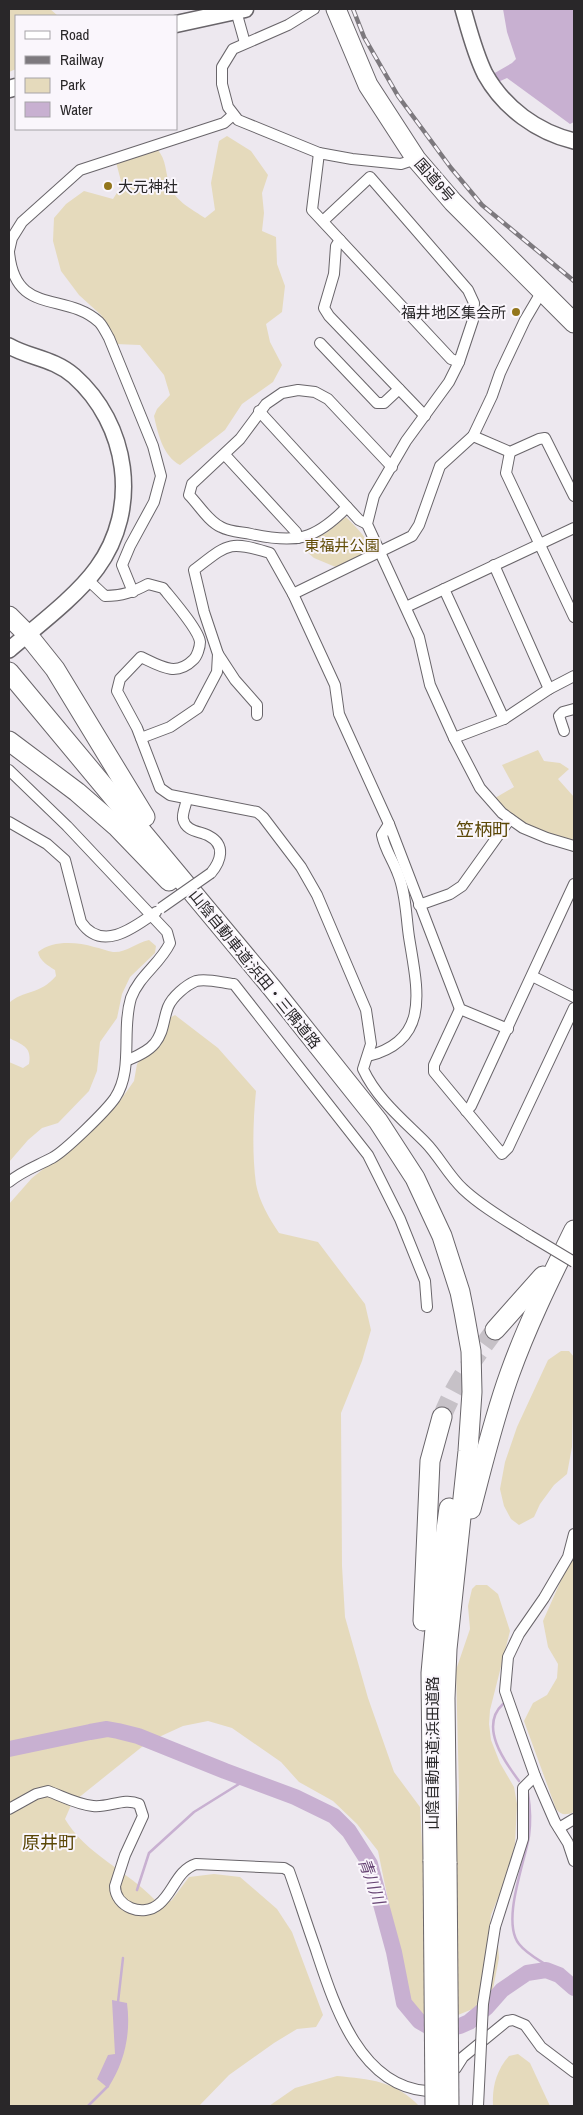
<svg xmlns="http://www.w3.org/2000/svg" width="583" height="2115" font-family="'Archivo Narrow','Noto Sans JP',sans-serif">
  <rect width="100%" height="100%" fill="#ede8ef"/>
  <g fill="#e5dabc">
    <path d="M9,9H50L58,16H16V69L9,72Z"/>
    <path d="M227,136L251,151L268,175L262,193L264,213L262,231L276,237L277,264L285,286L282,312L266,324L270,342L282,365L273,382L242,404L225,430L180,465C163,456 158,434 154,416L157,409L170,395L164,375L140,345L115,344L101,315L79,295L61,271L53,241L54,218L66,204L84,191L113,199L122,185L116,162L157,149C167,160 165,173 170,186C175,201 193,210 205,218L215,210L211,183L219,141Z"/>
    <path d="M346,517C376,547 375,548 338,568L314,558L306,551L310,546L307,542L326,533Z"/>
    <path d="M538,750L544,761L560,763L569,769L558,779L574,797V840L537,830L520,822L495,798L514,787L502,765Z"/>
    <path d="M149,940L156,946L155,953L130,977L122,994L117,1018L100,1042L97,1071L89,1091L58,1123L42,1128L28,1140L9,1162V1062L23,1068L29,1064C32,1047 23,1045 9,1038V1003C23,990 40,995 56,976L55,970C47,965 40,961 38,952C53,940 77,942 94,947C100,948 107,951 113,952C126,953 136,943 149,940Z"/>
    <path d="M175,1015L218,1048L256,1091C253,1121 252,1154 256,1184C259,1201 269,1218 279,1233L318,1242L365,1304L371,1330L362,1361L341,1413L342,1566L345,1617L368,1698L394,1772L420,1807L422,1843L426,1862L455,1858L459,1791L456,1670L470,1629L468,1606L472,1589L476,1585H487L498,1594L510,1631L490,1710L489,1724L491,1740L500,1763L514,1787L517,1804L515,1844L507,1876L491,1915L489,1932L498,1945L499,1958L493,1989L475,2008L441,2022L428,2020L409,2002L378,1851L357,1824L333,1801L299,1782L281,1762L232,1728L208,1721L183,1726L148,1742L72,1803L65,1819C85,1854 128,1871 155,1900L171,1901L189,1877L214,1874L240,1877L277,1909L292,1932L323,2015L316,2027L297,2029L274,2043L229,2075L199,2106H9V1204L32,1178L88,1133L117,1105L134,1081L137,1064L167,1029L168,1019Z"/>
    <path d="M561,1351H569L574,1357L572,1447L567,1474L554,1485L540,1504L534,1517L519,1525L511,1519L504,1506L500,1489L505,1462L517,1427L548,1360Z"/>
    <path d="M574,1551V1812C566,1815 562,1816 556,1809L524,1721L533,1703L547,1695L557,1678L558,1664L548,1647L543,1621Z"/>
    <path d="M518,2054L530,2063L550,2106H493C492,2087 496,2071 509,2056Z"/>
    <path d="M337,2076C369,2079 396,2081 419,2106H269L295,2088Z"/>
  </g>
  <g fill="#c8b0d1">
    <path d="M503,9H574V122L570,124L507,78L498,82L493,74L512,63L516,59L507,32Z"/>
    <path d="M112,2000L127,2003C131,2033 125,2062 108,2088L97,2079L108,2055L115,2054Z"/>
  </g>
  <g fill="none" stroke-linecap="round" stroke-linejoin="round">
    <g stroke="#c8b0d1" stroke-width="2.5">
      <path d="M503,1704C479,1726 504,1761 519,1781"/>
      <path d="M528,1793C530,1806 531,1822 529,1836C525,1862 501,1921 519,1944C530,1958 548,1963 559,1975"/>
      <path d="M137,1890L149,1853L194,1812L247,1779"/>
      <path d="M118,2002L123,1958"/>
      <path d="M88,2106L108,2086"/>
    </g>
    <path stroke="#c8b0d1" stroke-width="16" d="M9,1749L90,1732L107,1729L118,1731L138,1736L225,1771L295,1797L334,1816L349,1831L370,1864L394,1952L404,2003L419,2021L426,2025L442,2030L460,2026L469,2022L487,2007L502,1990L527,1973L546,1970L559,1975L574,1988"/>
    <path stroke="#c6c1c7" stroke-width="19" stroke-dasharray="19 9" stroke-linecap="butt" d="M442,1417C454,1385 475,1357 495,1330"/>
    <g stroke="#69656a" stroke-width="12">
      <g id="street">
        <path d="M314,9L288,25L233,49L222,67V84L228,107L238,120L319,153L352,159L401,164L416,159"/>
        <path d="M236,11L245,43"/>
        <path d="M319,153L312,210L451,359L459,362"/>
        <path d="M323,221L370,177L468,290L474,303L473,320L459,362L449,382L406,441L374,496L367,524L419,637L430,685L454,738L480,788L502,813L523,828L547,838L574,846"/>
        <path d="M340,240L336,246L334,274L324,308L329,316L425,416"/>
        <path d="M9,251L12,238L22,222L80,170L224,123L233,115"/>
        <path d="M9,252C15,317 65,291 99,322C103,326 106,333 109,338L153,446L161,476L154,502L130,546L122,565L133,592"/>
        <path d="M320,343L377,403H384L399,389"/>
        <path d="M259,411L359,520L367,524"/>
        <path d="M473,436L510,452L539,439L545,438L574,496"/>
        <path d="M510,452L506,473L574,617"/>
        <path d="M225,455L296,532L298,538"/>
        <path d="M347,507C315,540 296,544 251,534C242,532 230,532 221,527C208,521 199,505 189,495L192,484L240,439L266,404L282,393L298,390L315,392L328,399L392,467"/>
        <path d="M494,565L549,689"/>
        <path d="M88,580L105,596C122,596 133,592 148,584L163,588C171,598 199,630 200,642C200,647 197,657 193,660C176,677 160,666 141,657L120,679L117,691L137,728L160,788L170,795L257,812L263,817L301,867L317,895L366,1010L371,1044L363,1069C377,1099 402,1119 425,1142C439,1156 448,1175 463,1189C482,1207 507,1221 529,1235"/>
        <path d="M444,589L504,719"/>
        <path d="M406,607L574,528"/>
        <path d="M218,654L235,680L257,705V715"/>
        <path d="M564,731L559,716L563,712L574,709"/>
        <path d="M141,738L170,727L198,708L217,672L218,654L204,612L194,570C228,544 228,540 270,553L293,594"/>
        <path d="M454,738L504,719L549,689L574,676"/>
        <path d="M9,770L67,826L167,932L170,943C160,964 139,976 131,998C121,1031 134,1069 115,1098C106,1111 65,1151 52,1158C37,1166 22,1171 9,1182"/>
        <path d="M187,799C186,805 182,813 183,819C186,832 200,831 209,836C226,845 221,861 211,873"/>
        <path d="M9,822L47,844L65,860L81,922C102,953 135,927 156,912"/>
        <path d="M419,905L450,894L462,886L510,819"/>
        <path d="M532,976L574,997"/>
        <path d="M460,1009L434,1065V1072L502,1154L508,1148L574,1008"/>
        <path d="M508,1029L460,1009L389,824L339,714L335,685L293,594L412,536L419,525L440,466L473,436L492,396L500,373L525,320L542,291"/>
        <path d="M368,1056C432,1040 417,988 409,937C406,917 406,893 398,874C393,860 385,850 382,835L389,824"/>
        <path d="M126,1061C135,1057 148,1052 155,1043C164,1032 163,1020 168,1007C172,997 186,985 196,981C207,978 223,983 234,984L368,1155L400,1219L425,1281L427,1307"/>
        <path d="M466,1111L471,1106L574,884"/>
        <path d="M574,1534L568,1557L544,1598L519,1634L508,1657L505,1691L535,1776L555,1822L568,1843L574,1861"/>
        <path d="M9,1809L36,1794L48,1791C64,1797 76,1804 93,1806C109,1808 124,1797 139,1804L143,1816L125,1855L115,1886C115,1907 143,1918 159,1904C173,1893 177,1870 196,1864L284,1868L289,1871C298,1896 306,1922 315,1947C333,2001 358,2086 427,2091L436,2084"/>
        <path d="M559,1828L574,1819"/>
        <path d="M495,1927L523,1839V1788L535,1776"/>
        <path d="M449,2073L456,2068L463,2057L507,2021L513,2020L525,2025L541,2047L574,2072"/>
      </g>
    </g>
    <g stroke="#69656a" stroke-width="18">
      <g id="secondary">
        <path d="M463,9C469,30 475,54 485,74C504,108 537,132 574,141"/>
        <path d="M9,346C30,358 53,358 74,376C128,424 141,508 97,568C76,597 37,626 9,650"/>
      </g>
    </g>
    <g stroke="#69656a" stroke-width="19">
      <g id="primary">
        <path d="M176,24L245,9"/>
        <path d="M9,89L16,87"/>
      </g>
    </g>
    <g stroke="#69656a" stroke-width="21">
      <g id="highway">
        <path d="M336,9L368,85L416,159L453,202L574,323"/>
        <path d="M9,616L27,634L55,669L145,817"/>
        <path d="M9,672L272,988L378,1121L415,1178L442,1236L460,1292L464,1312L471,1351L472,1392L468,1451L447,1649L445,1698L447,1863"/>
        <path d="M9,741L77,792L116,826L169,881"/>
        <path d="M495,1330L543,1276"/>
        <path d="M471,1509C483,1463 494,1417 510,1373C528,1323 551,1277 574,1230"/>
        <path d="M423,1621L430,1461L442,1417"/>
        <path d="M433,1861L431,1673L440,1573L449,1508"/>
      </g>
    </g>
    <use href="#street" stroke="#fff" stroke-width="10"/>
    <use href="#secondary" stroke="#fff" stroke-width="15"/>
    <use href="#primary" stroke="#fff" stroke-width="16"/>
    <use href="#highway" stroke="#fff" stroke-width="19"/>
    <g stroke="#7d797e" stroke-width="4.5">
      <path id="rail" d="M353,9L364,37L398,96L451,168L482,205L574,281"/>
    </g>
    <use href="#rail" stroke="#faf6fc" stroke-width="2.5" stroke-dasharray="8" stroke-linecap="butt"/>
    <g stroke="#69656a" stroke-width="12" stroke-linecap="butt">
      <g id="street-bridge">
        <path d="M161,908L211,873"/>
        <path d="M529,1235L574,1262"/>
        <path d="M478,2106L483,2004L495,1927"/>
      </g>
    </g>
    <g stroke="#69656a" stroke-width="21" stroke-linecap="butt">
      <g id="highway-bridge">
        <path d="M433,1861L435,2106"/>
        <path d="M447,1863L449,2106"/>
      </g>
    </g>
    <use href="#street-bridge" stroke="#fff" stroke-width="10"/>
    <use href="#highway-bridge" stroke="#fff" stroke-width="19"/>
  </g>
  <g fill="#93761c" stroke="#faf6fc" stroke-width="2">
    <circle cx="108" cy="186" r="5"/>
    <circle cx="516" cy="312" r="5"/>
  </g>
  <g text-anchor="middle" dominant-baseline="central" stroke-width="4" stroke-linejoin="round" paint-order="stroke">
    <g font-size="15" fill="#292729" stroke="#faf6fc">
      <text transform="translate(435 180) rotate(49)">国道9号</text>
      <text transform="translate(255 969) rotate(51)">山陰自動車道;浜田・三隅道路</text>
      <text transform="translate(432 1753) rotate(-90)">山陰自動車道;浜田道路</text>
    </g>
    <g font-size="15" fill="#292729" stroke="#faf6fc" text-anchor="start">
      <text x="118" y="186">大元神社</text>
      <text x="506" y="312" text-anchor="end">福井地区集会所</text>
    </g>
    <g font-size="15" fill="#624d08" stroke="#faf6fc">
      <text x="342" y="545">東福井公園</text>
    </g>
    <g font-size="16" font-style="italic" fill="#674574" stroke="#faf6fc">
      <text transform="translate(372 1881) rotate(70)">青川川</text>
    </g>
    <g font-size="18" fill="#5b4707" stroke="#faf6fc">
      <text x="483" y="829">笠柄町</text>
      <text x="49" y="1842">原井町</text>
    </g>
  </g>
  <rect width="583" height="2115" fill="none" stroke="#292729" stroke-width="20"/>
  <rect x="15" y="15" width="162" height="115" fill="#faf6fc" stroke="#a6a3a8"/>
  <rect x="25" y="31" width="25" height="8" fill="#ffffff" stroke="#a6a3a8"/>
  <text x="60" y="40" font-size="15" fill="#292729">Road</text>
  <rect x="25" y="56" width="25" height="8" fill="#7d797e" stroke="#a6a3a8"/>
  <text x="60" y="65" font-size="15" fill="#292729">Railway</text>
  <rect x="25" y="78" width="25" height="15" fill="#e5dabc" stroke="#a6a3a8"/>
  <text x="60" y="90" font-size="15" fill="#292729">Park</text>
  <rect x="25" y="102" width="25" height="15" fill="#c8b0d1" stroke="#a6a3a8"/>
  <text x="60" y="115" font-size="15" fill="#292729">Water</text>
</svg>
